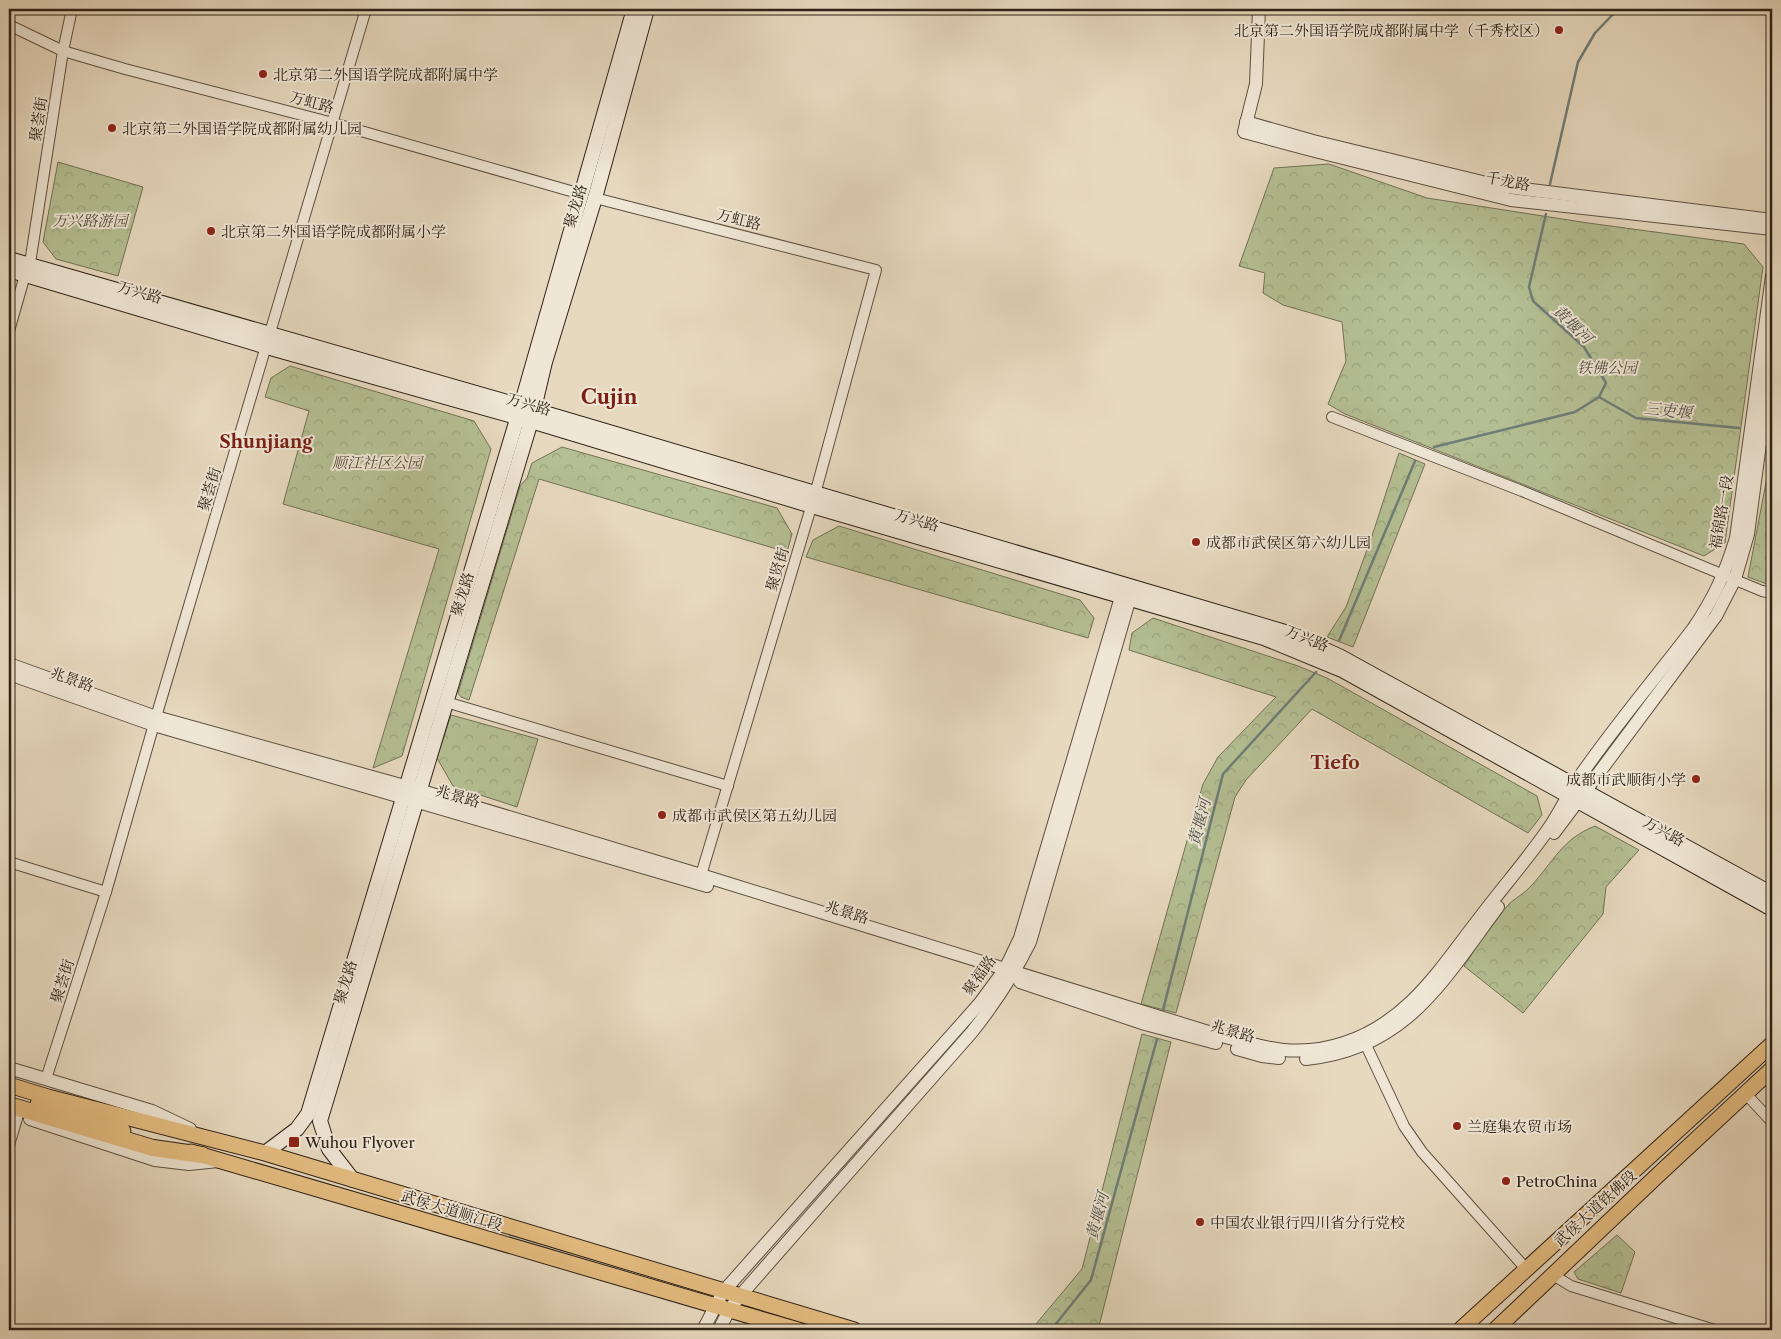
<svg xmlns="http://www.w3.org/2000/svg" width="1781" height="1339" font-family="'Libre Caslon Text','Noto Serif SC',serif">
  <defs>
    <pattern id="park-crowns" width="20" height="18" patternUnits="userSpaceOnUse" patternTransform="scale(1.25)"><rect width="20" height="18" fill="#b4bf93"/><path d="M2 6a3 3 0 1 1 6 0M12 15a3 3 0 1 1 6 0" fill="none" stroke="#9ba47e"/></pattern>
  </defs>
  <rect width="100%" height="100%" fill="#e7d9bf"/>
  <filter id="stains"><feTurbulence type="fractalNoise" baseFrequency=".004" numOctaves="4"/><feColorMatrix values="0 0 0 0 .2 0 0 0 0 .09 0 0 0 0 .02 0 0 0 .5 -.17"/></filter>
  <radialGradient id="worn" r=".72"><stop offset=".6" stop-color="#630" stop-opacity="0"/><stop offset="1" stop-color="#630" stop-opacity=".3"/></radialGradient>
  <g fill="url(#park-crowns)" stroke="#727155">
    <path d="M58,162L143,187L118,276L56,259L43,242Z"/>
    <path d="M1329,164L1427,198L1588,223L1744,244L1763,267L1725,543L1704,556L1345,414L1328,404L1346,361L1342,322L1283,305L1263,293L1265,273L1239,266L1274,168Z"/>
    <path d="M290,366L474,421L491,449L402,756L373,768L439,549L283,504L309,411L265,397L271,378Z"/>
    <path d="M562,447L777,508L792,534L787,552L539,479L469,700L461,697L458,693L520,486L527,478L532,463Z"/>
    <path d="M1772,451V586L1748,577Z"/>
    <path d="M1399,453L1425,464L1353,647L1327,637L1346,607L1371,539Z"/>
    <path d="M839,526L1080,600L1094,618L1088,638L806,557L813,540Z"/>
    <path d="M1153,618L1298,666L1327,678L1537,796L1542,815L1528,833L1312,709L1246,780L1235,797L1176,1013L1141,1004L1203,784L1218,757L1276,697L1129,650L1132,633Z"/>
    <path d="M451,715L538,739L517,807L453,786L437,758Z"/>
    <path d="M1595,826L1639,850L1606,887L1603,914L1523,1013L1464,966C1478,945 1492,922 1510,903C1517,897 1525,893 1531,886C1554,861 1562,839 1595,826Z"/>
    <path d="M1142,1034L1171,1042L1098,1330H1031L1082,1269Z"/>
    <path d="M1617,1235L1635,1252L1621,1293L1578,1279L1574,1272Z"/>
  </g>
  <g fill="none" stroke-linecap="round" stroke-linejoin="round">
    <g stroke="#6f7d79" stroke-width="2.5">
      <path d="M1550,184L1578,62L1595,33L1618,9"/>
      <path d="M1599,397L1636,418L1739,428"/>
      <path d="M1434,447L1575,412L1599,397L1606,383L1584,347L1533,301L1529,287L1546,214"/>
      <path d="M1339,641L1415,461"/>
      <path d="M1163,1010L1223,774L1316,672"/>
      <path d="M1051,1330L1091,1280L1157,1039"/>
    </g>
    <g stroke="#5d5041" stroke-width="12">
      <g id="minor">
        <path d="M9,25L63,51L125,69L333,123L581,194"/>
        <path d="M595,198L876,270L815,494L701,875"/>
        <path d="M30,263L63,51L72,9"/>
        <path d="M9,331L25,275"/>
        <path d="M1332,417L1522,491L1762,591L1772,593"/>
        <path d="M446,702L728,786"/>
        <path d="M9,862L106,892"/>
        <path d="M1365,1043L1404,1126L1422,1152L1527,1270"/>
        <path d="M46,1079L106,892L156,717L366,9"/>
        <path d="M1746,1094L1772,1122"/>
        <path d="M9,1145L18,1115"/>
        <path d="M1553,1275L1571,1286L1715,1330"/>
      </g>
    </g>
    <g stroke="#5d5041" stroke-width="14">
      <g id="tertiary">
        <path d="M1259,9L1256,84L1244,132L1311,150L1511,200L1772,229"/>
        <path d="M1246,122L1313,141L1499,186L1772,220"/>
        <path d="M9,664L156,717L419,790L701,875L1215,1034C1260,1047 1297,1059 1344,1043C1408,1022 1439,970 1478,920C1501,889 1527,860 1549,828C1559,813 1567,797 1576,782C1612,729 1654,680 1693,629C1714,598 1725,574 1736,538L1772,276"/>
        <path d="M9,674L154,725L707,886"/>
        <path d="M1554,833L1716,616L1735,579L1748,534L1772,353"/>
        <path d="M1020,982L1145,1024L1216,1043"/>
        <path d="M1237,1049L1262,1056L1279,1058"/>
        <path d="M1306,1059C1407,1049 1443,980 1498,907"/>
        <path d="M9,1068L152,1111L190,1129"/>
        <path d="M30,1119L155,1160L189,1164L218,1161"/>
        <path d="M703,1330L723,1292L980,1003L1005,969L1020,938L1124,587"/>
        <path d="M719,1330L729,1310L739,1297L972,1032C995,1003 1014,974 1030,942L1129,601"/>
      </g>
    </g>
    <g stroke="#2f2317" stroke-width="16">
      <g id="secondary">
        <path d="M9,259L521,406L1285,632L1339,656L1772,894"/>
        <path d="M9,270L267,347L531,421L812,506L1264,638L1342,670L1772,909"/>
        <path d="M265,1153L297,1129L308,1114L521,406L634,9"/>
        <path d="M353,1180L329,1149L320,1121L531,421L545,362L595,198L647,9"/>
      </g>
    </g>
    <g stroke="#2f2317" stroke-width="17">
      <g id="primary">
        <path d="M9,1085L48,1097L265,1153L854,1330"/>
        <path d="M38,1104L123,1131"/>
        <path d="M191,1152L798,1330"/>
        <path d="M1460,1330L1772,1044"/>
        <path d="M1495,1330L1659,1174L1772,1069"/>
      </g>
    </g>
    <g stroke="#2f2317" stroke-width="18">
      <path id="trunk" d="M9,1105L153,1148L202,1155"/>
    </g>
    <use href="#minor" stroke="#efe6d5" stroke-width="10"/>
    <use href="#tertiary" stroke="#efe6d5" stroke-width="12"/>
    <use href="#secondary" stroke="#efe6d5" stroke-width="14"/>
    <use href="#primary" stroke="#e4bc80" stroke-width="15"/>
    <use href="#trunk" stroke="#e4bc80" stroke-width="16"/>
  </g>
  <g fill="#8f2418" stroke="#efe6d5" stroke-width="2">
    <circle cx="1559" cy="30" r="5"/>
    <circle cx="263" cy="74" r="5"/>
    <circle cx="112" cy="128" r="5"/>
    <circle cx="211" cy="231" r="5"/>
    <circle cx="1196" cy="542" r="5"/>
    <circle cx="1696" cy="779" r="5"/>
    <circle cx="662" cy="815" r="5"/>
    <circle cx="1457" cy="1126" r="5"/>
    <rect x="288" y="1136" width="12" height="12" rx="2.5"/>
    <circle cx="1506" cy="1181" r="5"/>
    <circle cx="1200" cy="1222" r="5"/>
  </g>
  <g text-anchor="middle" dominant-baseline="central" stroke-width="4" stroke-linejoin="round" paint-order="stroke">
    <g font-size="15" fill="#2f2317" stroke="#efe6d5" text-anchor="start">
      <text x="1549" y="30" text-anchor="end">北京第二外国语学院成都附属中学（千秀校区）</text>
      <text x="273" y="74">北京第二外国语学院成都附属中学</text>
      <text x="122" y="128">北京第二外国语学院成都附属幼儿园</text>
      <text x="221" y="231">北京第二外国语学院成都附属小学</text>
      <text x="1206" y="542">成都市武侯区第六幼儿园</text>
      <text x="1686" y="779" text-anchor="end">成都市武顺街小学</text>
      <text x="672" y="815">成都市武侯区第五幼儿园</text>
      <text x="1467" y="1126">兰庭集农贸市场</text>
      <text x="305" y="1142">Wuhou Flyover</text>
      <text x="1516" y="1181">PetroChina</text>
      <text x="1210" y="1222">中国农业银行四川省分行党校</text>
    </g>
    <g font-size="15" fill="#2f2317" stroke="#efe6d5">
      <text transform="translate(312 102) rotate(15)">万虹路</text>
      <text transform="translate(38 119) rotate(-81)">聚荟街</text>
      <text transform="translate(1508 181) rotate(11)">千龙路</text>
      <text transform="translate(575 206) rotate(-73)">聚龙路</text>
      <text transform="translate(739 219) rotate(14)">万虹路</text>
      <text transform="translate(140 292) rotate(16)">万兴路</text>
      <text transform="translate(529 404) rotate(16)">万兴路</text>
      <text transform="translate(209 489) rotate(-73)">聚荟街</text>
      <text transform="translate(1721 512) rotate(-80)">福锦路一段</text>
      <text transform="translate(917 520) rotate(16)">万兴路</text>
      <text transform="translate(777 569) rotate(-73)">聚贤街</text>
      <text transform="translate(462 594) rotate(-73)">聚龙路</text>
      <text transform="translate(1307 638) rotate(22)">万兴路</text>
      <text transform="translate(72 679) rotate(19)">兆景路</text>
      <text transform="translate(458 796) rotate(16)">兆景路</text>
      <text transform="translate(1664 831) rotate(29)">万兴路</text>
      <text transform="translate(847 912) rotate(17)">兆景路</text>
      <text transform="translate(979 975) rotate(-54)">聚福路</text>
      <text transform="translate(62 981) rotate(-72)">聚荟街</text>
      <text transform="translate(345 982) rotate(-73)">聚龙路</text>
      <text transform="translate(1233 1031) rotate(16)">兆景路</text>
      <text transform="translate(1595 1208) rotate(-42)">武侯大道铁佛段</text>
      <text transform="translate(452 1210) rotate(17)">武侯大道顺江段</text>
    </g>
    <g font-size="15" font-style="italic" fill="#504a36" stroke="#efe6d5">
      <text x="90" y="220">万兴路游园</text>
      <text x="1607" y="367">铁佛公园</text>
      <text x="377" y="462">顺江社区公园</text>
    </g>
    <g font-size="16" font-style="italic" fill="#4f5048" stroke="#efe6d5">
      <text transform="translate(1573 324) rotate(44)">黄堰河</text>
      <text transform="translate(1668 410) rotate(6)">三吏堰</text>
      <text transform="translate(1199 822) rotate(-76)">黄堰河</text>
      <text transform="translate(1097 1216) rotate(-75)">黄堰河</text>
    </g>
    <g font-size="18" font-weight="bold" fill="#7a1f14" stroke="#efe6d5">
      <text x="266" y="442">Shunjiang</text>
      <text x="1335" y="763">Tiefo</text>
    </g>
    <g font-size="20" font-weight="bold" fill="#7a1f14" stroke="#efe6d5">
      <text x="609" y="397">Cujin</text>
    </g>
  </g>
  <rect width="1781" height="1339" fill="none" stroke="#e7d9bf" stroke-width="30"/>
  <rect x="10" y="10" width="1761" height="1319" fill="none" stroke="#2f2317" stroke-width="2.5"/>
  <rect x="15" y="15" width="1751" height="1309" fill="none" stroke="#2f2317"/>
  <rect width="100%" height="100%" filter="url(#stains)"/>
  <rect width="100%" height="100%" fill="url(#worn)"/>
</svg>
